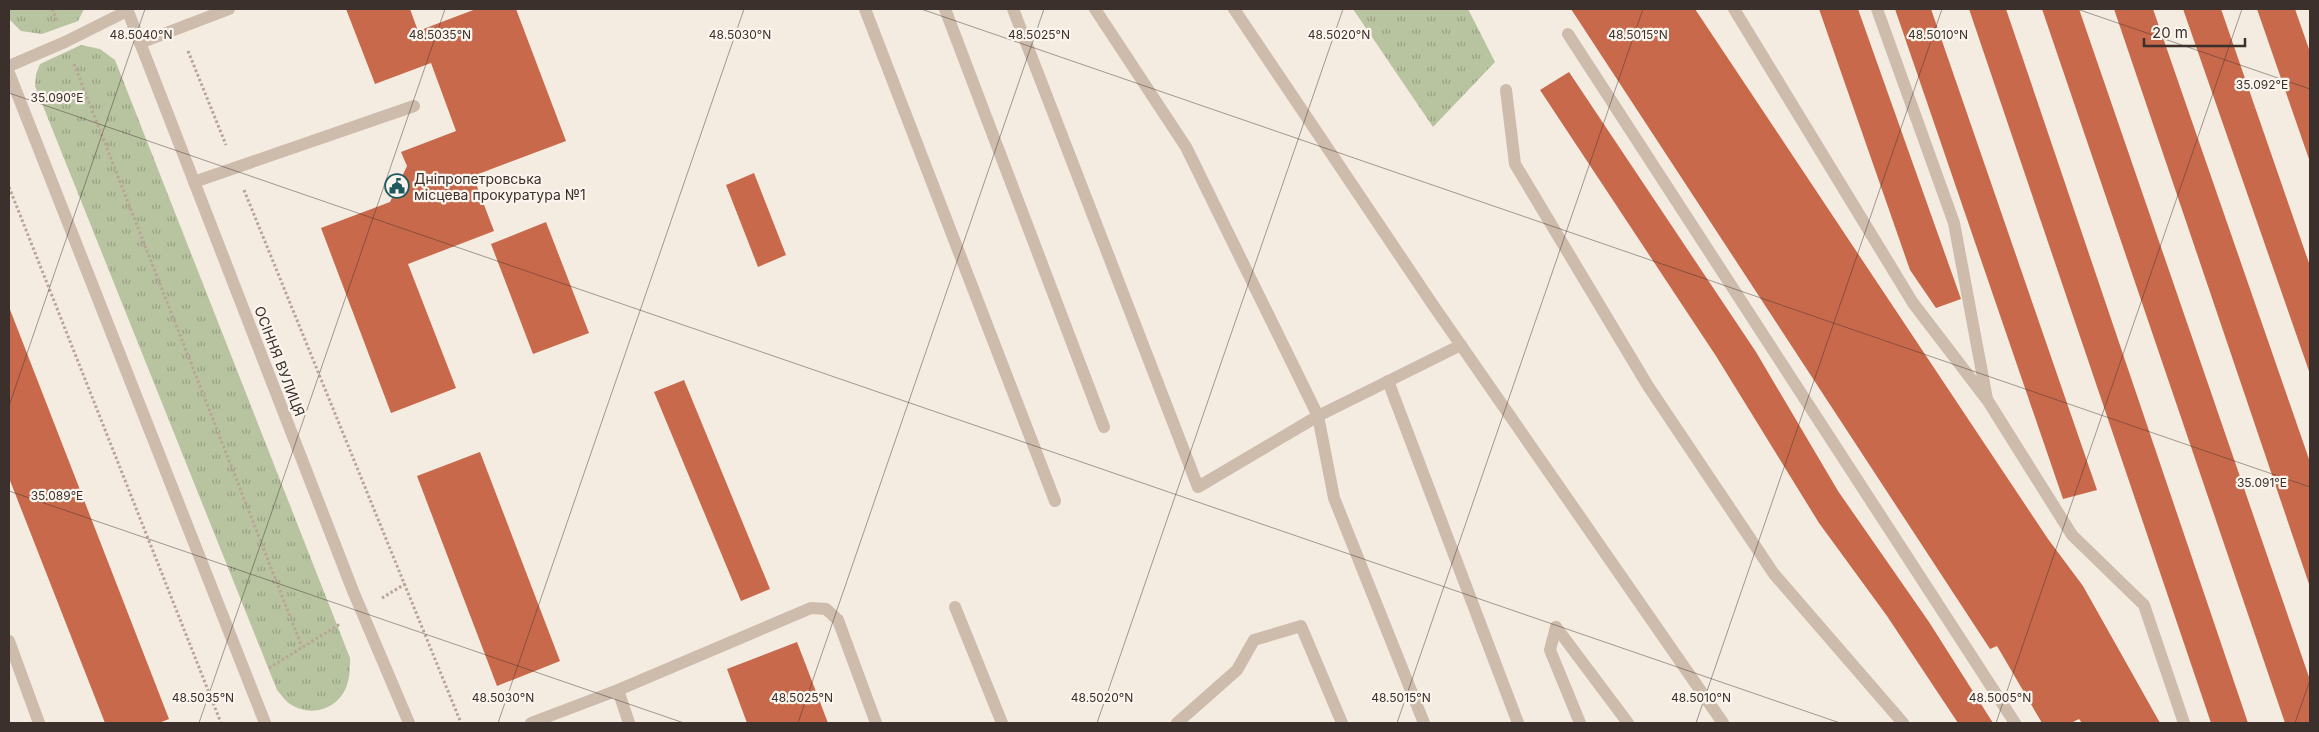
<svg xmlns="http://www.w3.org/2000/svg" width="2319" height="732" font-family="Inter,sans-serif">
  <defs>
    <pattern id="grass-tufts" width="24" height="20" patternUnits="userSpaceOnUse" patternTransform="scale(1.25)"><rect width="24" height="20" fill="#b8c4a0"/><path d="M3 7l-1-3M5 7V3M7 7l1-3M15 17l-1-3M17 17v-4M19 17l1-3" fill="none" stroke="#97a083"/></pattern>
  </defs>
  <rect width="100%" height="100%" fill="#f4ebe1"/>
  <g fill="url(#grass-tufts)">
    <path d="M9,9H84L78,21L42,34L21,31L9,19Z"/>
    <path d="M1353,9H1468L1495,62L1433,127Z"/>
    <path d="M81,45L100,49L115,60L350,658C350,667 350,676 347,685C339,709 311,718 290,704C285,701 281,694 277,690L35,86L36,74L40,64Z"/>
  </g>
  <g fill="#c8694b">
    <path d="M346,9H410L418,31L476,9H516L566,141L473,176L494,231L408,264L456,388L391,413L321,228L390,202L407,166L401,152L456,131L431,63L375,84Z"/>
    <path d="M1571,9H1695L2048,539L2083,586L2160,723H2082L2079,719L2071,723H2042L1997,646L1990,649Z"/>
    <path d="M1819,9H1858L1961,299L1936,308L1910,270Z"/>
    <path d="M1895,9H1931L2097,490L2063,499Z"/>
    <path d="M1969,9H2006L2248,723H2211Z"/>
    <path d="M2042,9H2079L2310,680V723H2285Z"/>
    <path d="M2114,9H2153L2310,462V587Z"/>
    <path d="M2183,9H2221L2310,266V374Z"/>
    <path d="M2257,9H2295L2310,52V162Z"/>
    <path d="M1569,72L1756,352L1838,491L1929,622L1993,723H1958L1887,616L1819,523L1716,356L1540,90Z"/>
    <path d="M754,173L786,255L758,267L726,185Z"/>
    <path d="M546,222L589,333L533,354L491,244Z"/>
    <path d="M9,307L169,719L159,723H105L9,478Z"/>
    <path d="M684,380L770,589L741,601L654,392Z"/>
    <path d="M480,452L560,661L497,686L417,476Z"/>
    <path d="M797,642L828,723H747L727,669Z"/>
  </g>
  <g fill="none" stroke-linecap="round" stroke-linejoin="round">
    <g stroke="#b9a596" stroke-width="3" stroke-dasharray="2.5 2.5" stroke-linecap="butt">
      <path d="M52,9L57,21"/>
      <path d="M188,51L226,145"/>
      <path d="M74,64L302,647"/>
      <path d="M9,187L221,723"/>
      <path d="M244,190L461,723"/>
      <path d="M382,598L405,584"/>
      <path d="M269,668L340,624"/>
      <path d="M214,702L228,693"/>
    </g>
    <g stroke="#cdbbac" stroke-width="12">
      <path d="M865,9L1055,501"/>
      <path d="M945,9L1104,427"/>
      <path d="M1013,9L1198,487L1318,416L1461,345"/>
      <path d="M1095,9L1186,147L1318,416L1334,498L1424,723"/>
      <path d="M1234,9L1433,305L1723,723"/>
      <path d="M1734,9L1913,303L1988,401L2072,535L2144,605L2184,723"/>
      <path d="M1877,9L1954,223L1987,399"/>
      <path d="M1568,34L2015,723"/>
      <path d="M140,43L229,9"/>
      <path d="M1506,90L1515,164L1648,386L1774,574L1903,723"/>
      <path d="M194,182L414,106"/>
      <path d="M1388,381L1518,723"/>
      <path d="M955,607L1002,723"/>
      <path d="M1556,627L1628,723"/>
      <path d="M1556,627L1550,650L1580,723"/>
      <path d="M9,641L39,723"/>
      <path d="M618,690L629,723"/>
      <path d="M531,723L618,690L811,608L826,609L838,620L876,723"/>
      <path d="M1177,723L1237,670L1254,640L1301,626L1342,723"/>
    </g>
    <path stroke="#cdbbac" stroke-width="12" d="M127,9L353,591L409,723"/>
    <g stroke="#cdbbac" stroke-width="12">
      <path d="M9,66L65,42L127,11"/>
      <path d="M9,73L265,723"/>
    </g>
  </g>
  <path fill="none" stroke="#3b302b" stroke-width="1" stroke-opacity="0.45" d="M921,9L2310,487M2077,9L2310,89M9,93L1840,723M9,406L145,9M9,491L684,723M199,723L445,9M498,723L744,9M798,723L1044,9M1097,723L1343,9M1397,723L1643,9M1696,723L1942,9M1996,723L2242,9M2295,723L2310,680"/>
  <defs>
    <g id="civic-ring" transform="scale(1.25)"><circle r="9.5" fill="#fbf5ee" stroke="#1f5a5e" stroke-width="1.5"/><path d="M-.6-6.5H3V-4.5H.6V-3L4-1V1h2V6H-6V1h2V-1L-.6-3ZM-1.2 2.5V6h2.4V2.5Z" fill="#1f5a5e"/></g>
  </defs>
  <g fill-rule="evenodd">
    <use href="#civic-ring" x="397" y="186"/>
  </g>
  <g text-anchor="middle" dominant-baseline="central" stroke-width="4.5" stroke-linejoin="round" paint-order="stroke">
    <g font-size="14" fill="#3b302b" stroke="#fbf5ee" text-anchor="start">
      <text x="414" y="178">Дніпропетровська<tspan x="414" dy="16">місцева прокуратура №1</tspan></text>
    </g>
    <g font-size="14" fill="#3b302b" stroke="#fbf5ee">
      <text transform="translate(280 361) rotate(69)">ОСІННЯ ВУЛИЦЯ</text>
    </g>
  </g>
  <g font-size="12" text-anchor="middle" fill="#3b302b" stroke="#fbf5ee" stroke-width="4.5" stroke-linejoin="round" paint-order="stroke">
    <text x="141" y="39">48.5040°N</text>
    <text x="440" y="39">48.5035°N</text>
    <text x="740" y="39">48.5030°N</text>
    <text x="1039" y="39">48.5025°N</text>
    <text x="1339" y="39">48.5020°N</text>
    <text x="1638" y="39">48.5015°N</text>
    <text x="1938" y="39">48.5010°N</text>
    <text x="2262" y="89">35.092°E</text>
    <text x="57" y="102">35.090°E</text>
    <text x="2262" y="487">35.091°E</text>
    <text x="57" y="500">35.089°E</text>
    <text x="203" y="702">48.5035°N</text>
    <text x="503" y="702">48.5030°N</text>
    <text x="802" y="702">48.5025°N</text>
    <text x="1102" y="702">48.5020°N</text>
    <text x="1401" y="702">48.5015°N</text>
    <text x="1701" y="702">48.5010°N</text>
    <text x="2000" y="702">48.5005°N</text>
  </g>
  <rect width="2319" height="732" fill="none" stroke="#3b302b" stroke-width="20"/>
  <path d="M2144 38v8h101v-8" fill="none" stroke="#3b302b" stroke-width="2.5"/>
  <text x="2152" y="38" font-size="15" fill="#3b302b" stroke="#fbf5ee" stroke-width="4" paint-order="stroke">20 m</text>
</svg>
